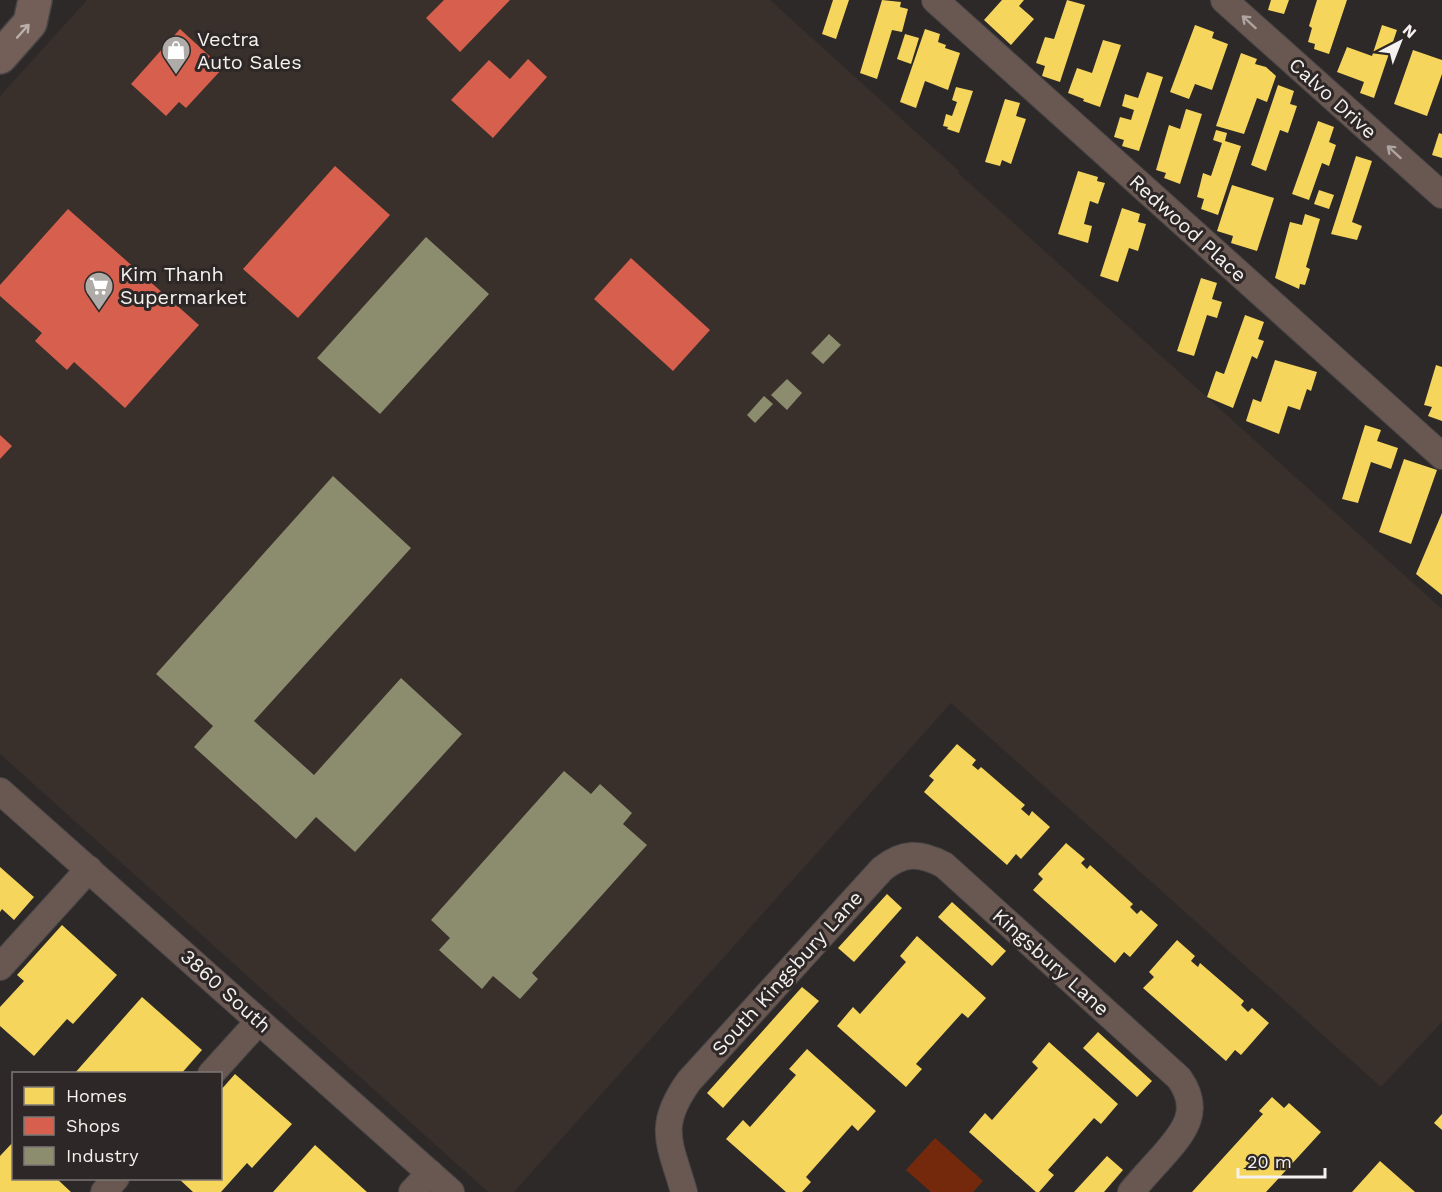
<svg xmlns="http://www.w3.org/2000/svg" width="1442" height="1192" font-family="'Work Sans',sans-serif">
  <rect width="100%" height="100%" fill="#2c2928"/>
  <path fill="#392f2b" d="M87,0H770L959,171L958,173L1442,609V1022L1381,1087L951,703L514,1192H488L0,754V96Z"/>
  <path fill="#75290c" d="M935,1138L983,1181L973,1192H931L906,1170Z"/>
  <g fill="#f6d55c">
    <path d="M833,0H849L836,39L822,34Z"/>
    <path d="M882,0L901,2L900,7L908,9L902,32L892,30L877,79L860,73Z"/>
    <path d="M1002,0H1024L1019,6L1034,19L1011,45L984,20Z"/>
    <path d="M1067,0L1085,5L1060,82L1042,76L1045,66L1036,63L1045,37L1054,39Z"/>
    <path d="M1271,0H1289L1284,14L1268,10Z"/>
    <path d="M1317,0H1347L1329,54L1314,49L1315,44L1308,42L1312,28L1309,26Z"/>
    <path d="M1195,25L1214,32L1212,38L1228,44L1212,90L1195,84L1189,99L1170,92Z"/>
    <path d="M1382,25L1397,30L1374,98L1360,93L1364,82L1337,72L1347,47L1372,56Z"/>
    <path d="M925,29L940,34L938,42L946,45L945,48L960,53L948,90L925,81L916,108L900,102Z"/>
    <path d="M905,34L919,38L911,64L897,59Z"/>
    <path d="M1103,40L1121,45L1100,107L1083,101L1084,99L1068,93L1077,68L1092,73Z"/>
    <path d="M1413,50L1442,60V74L1427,116L1394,104Z"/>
    <path d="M1241,53L1257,59L1255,64L1266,67L1276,76L1267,102L1257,98L1244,134L1216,126Z"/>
    <path d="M1147,72L1163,77L1139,151L1122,146L1124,140L1114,137L1120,117L1131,120L1134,110L1122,106L1125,94L1138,98Z"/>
    <path d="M1278,85L1294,91L1290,104L1297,106L1288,133L1280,130L1266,171L1251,165Z"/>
    <path d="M956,87L973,91L959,133L947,129L948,127L943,126L946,114L952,116L957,102L952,100Z"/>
    <path d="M1005,99L1020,103L1016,116L1026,119L1011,164L1002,160L1000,166L985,162Z"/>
    <path d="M1186,109L1202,114L1180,184L1164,178L1166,173L1156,170L1169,125L1180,129Z"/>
    <path d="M1318,121L1334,127L1329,142L1336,145L1329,166L1322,163L1309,200L1292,194Z"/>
    <path d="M1216,130L1227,133L1225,141L1241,146L1218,215L1201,209L1204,199L1197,197L1203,173L1211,176L1222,143L1213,140Z"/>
    <path d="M1439,133L1442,134V158L1432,155Z"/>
    <path d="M1356,156L1372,161L1352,222L1362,226L1357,240L1331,234Z"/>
    <path d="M1078,171L1098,177L1097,181L1105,183L1098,204L1090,201L1084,224L1092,226L1088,243L1058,234Z"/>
    <path d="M1232,185L1274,198L1257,251L1231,243L1233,236L1217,231Z"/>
    <path d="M1319,190L1334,195L1329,209L1314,204Z"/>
    <path d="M1122,208L1140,214L1138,222L1146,224L1138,251L1129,248L1118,282L1100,276Z"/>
    <path d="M1305,214L1320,219L1306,267L1310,269L1305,285L1300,284L1299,289L1275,278L1290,222L1302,225Z"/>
    <path d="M1201,278L1217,283L1212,299L1222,302L1217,318L1207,315L1194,356L1177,351Z"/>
    <path d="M1245,315L1264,322L1258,339L1264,341L1257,359L1252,356L1233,408L1207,397L1216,371L1224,374Z"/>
    <path d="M1275,360L1317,372L1311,391L1307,389L1300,410L1288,406L1279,434L1246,421L1253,399L1261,402Z"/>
    <path d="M1436,365L1442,367V421L1428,416L1432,407L1424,405Z"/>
    <path d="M1365,425L1381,430L1377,441L1398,448L1391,469L1371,462L1358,503L1342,499Z"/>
    <path d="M1404,459L1437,470L1411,544L1379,532Z"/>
    <path d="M1442,513V595L1416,574Z"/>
    <path d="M957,744L976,760L972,765L978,770L981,767L1025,805L1021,809L1029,816L1032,811L1050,827L1021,859L1016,854L1007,865L924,792L934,780L929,776Z"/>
    <path d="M1066,843L1085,859L1081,863L1087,869L1090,865L1133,904L1130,907L1137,914L1141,910L1158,925L1130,957L1124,952L1115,963L1033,890L1043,879L1038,874Z"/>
    <path d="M0,867L34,897L14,920L2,909L0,912Z"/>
    <path d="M887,894L902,908L854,962L838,948Z"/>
    <path d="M952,902L1006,951L992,966L938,917Z"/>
    <path d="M62,925L117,975L73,1024L67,1019L34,1056L0,1026V1007L24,981L17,975Z"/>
    <path d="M917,936L986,998L968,1018L962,1013L916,1064L922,1069L906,1087L837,1026L853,1007L860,1014L906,962L900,956Z"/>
    <path d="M1177,940L1195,956L1191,961L1198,967L1200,963L1244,1001L1241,1005L1248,1012L1252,1008L1269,1023L1241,1055L1235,1050L1226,1061L1143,988L1154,977L1149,972Z"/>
    <path d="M802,987L819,1001L723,1108L707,1093Z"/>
    <path d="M142,997L202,1050L181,1074H74Z"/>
    <path d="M1098,1032L1152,1081L1137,1097L1083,1048Z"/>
    <path d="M1049,1042L1118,1104L1101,1124L1094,1118L1048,1170L1054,1175L1039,1192H1036L969,1132L985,1113L992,1120L1038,1068L1032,1062Z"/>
    <path d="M807,1049L876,1111L858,1131L852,1125L806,1177L811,1182L802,1192H786L726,1139L743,1120L750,1127L796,1075L789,1069Z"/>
    <path d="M235,1074L292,1124L252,1168L247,1163L221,1192H193L178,1178H220V1091Z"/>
    <path d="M1272,1097L1284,1108L1289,1103L1321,1132L1266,1192H1192L1263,1114L1259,1111Z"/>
    <path d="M1442,1114V1130L1434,1123Z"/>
    <path d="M14,1141V1178H56L71,1192H0V1156Z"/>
    <path d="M315,1145L367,1192H273Z"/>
    <path d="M1107,1156L1123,1170L1104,1192H1074Z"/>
    <path d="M1380,1161L1415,1192H1352Z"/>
  </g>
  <g fill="#d6604d">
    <path d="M444,0H510L460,52L426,18Z"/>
    <path d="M180,29L215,61L214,62L222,69L186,108L179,102L166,116L131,84Z"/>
    <path d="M528,59L547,77L493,138L451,100L489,60L510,79Z"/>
    <path d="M335,166L390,215L298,318L243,269Z"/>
    <path d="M68,209L199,325L125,408L74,362L67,370L35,341L42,333L0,296V285Z"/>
    <path d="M631,258L710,330L673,371L594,299Z"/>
    <path d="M0,435L12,446L0,459Z"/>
  </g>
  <g fill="#8c8c6e">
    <path d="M426,237L489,294L380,414L317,358Z"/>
    <path d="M829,334L841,345L823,364L811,353Z"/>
    <path d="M787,379L802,393L787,410L771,395Z"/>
    <path d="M764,396L773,404L755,423L747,415Z"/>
    <path d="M333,476L411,548L254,721L314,775L401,678L462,734L355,852L316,817L296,839L194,747L213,726L156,674Z"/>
    <path d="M564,771L591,794L600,784L632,813L623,824L647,845L532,973L538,979L520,999L493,976L482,989L439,950L450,938L431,920Z"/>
  </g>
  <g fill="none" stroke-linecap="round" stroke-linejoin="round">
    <g stroke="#474545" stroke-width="28">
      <g id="minor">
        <path d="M935,0L1442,456"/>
        <path d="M1224,0L1442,195"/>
        <path d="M0,791L451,1192"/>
        <path d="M0,967L89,869"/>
        <path d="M211,1074L259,1021"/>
        <path d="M104,1192L116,1178"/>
        <path d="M412,1192L430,1173"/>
        <path d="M684,1192C670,1143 656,1127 689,1081L882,869C903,852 920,852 944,865L1179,1078C1202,1110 1185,1131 1162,1157C1152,1168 1141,1180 1131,1192"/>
      </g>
    </g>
    <g stroke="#474545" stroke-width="36">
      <path id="primary" d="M0,57L30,23L35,0"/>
    </g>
    <use href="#minor" stroke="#695752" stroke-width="26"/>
    <use href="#primary" stroke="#745f58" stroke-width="33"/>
  </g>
  <defs><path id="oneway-shaft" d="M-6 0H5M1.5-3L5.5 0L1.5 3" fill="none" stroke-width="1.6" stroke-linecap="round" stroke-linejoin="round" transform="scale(1.5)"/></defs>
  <g stroke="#aea4a0">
    <use href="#oneway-shaft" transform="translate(1249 22) rotate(-138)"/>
    <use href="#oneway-shaft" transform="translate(1394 152) rotate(-138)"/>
  </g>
  <use stroke="#baafab" href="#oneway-shaft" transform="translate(23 31) rotate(-48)"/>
  <defs>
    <g id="shop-pin" transform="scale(1.5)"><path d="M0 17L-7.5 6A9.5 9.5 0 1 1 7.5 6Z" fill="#aeaba9" stroke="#2d2827"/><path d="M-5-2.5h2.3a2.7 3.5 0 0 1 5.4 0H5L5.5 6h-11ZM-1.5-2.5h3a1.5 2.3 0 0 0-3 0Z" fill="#fff"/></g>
    <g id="supermarket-pin" transform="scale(1.5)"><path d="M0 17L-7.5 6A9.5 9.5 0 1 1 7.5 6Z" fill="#aeaba9" stroke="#2d2827"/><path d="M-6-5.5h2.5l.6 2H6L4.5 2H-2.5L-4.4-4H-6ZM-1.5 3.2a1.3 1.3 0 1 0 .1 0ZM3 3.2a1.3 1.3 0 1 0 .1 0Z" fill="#fff"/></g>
  </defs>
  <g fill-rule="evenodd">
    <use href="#shop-pin" x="176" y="50"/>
    <use href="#supermarket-pin" x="99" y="286"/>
  </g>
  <g text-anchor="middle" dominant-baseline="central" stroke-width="6" stroke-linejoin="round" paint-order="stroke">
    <g font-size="20" fill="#f4f1ef" stroke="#2d2827" text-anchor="start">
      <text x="197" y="39">Vectra<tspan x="197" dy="23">Auto Sales</tspan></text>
      <text x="120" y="274">Kim Thanh<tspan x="120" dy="23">Supermarket</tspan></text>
    </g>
    <g font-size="20" fill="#f4f1ef" stroke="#2d2827">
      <text transform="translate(1333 98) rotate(42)">Calvo Drive</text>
      <text transform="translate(1188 228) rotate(42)">Redwood Place</text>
      <text transform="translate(1051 962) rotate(42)">Kingsbury Lane</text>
      <text transform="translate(787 973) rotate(-48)">South Kingsbury Lane</text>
      <text transform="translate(226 991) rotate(42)">3860 South</text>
    </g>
  </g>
  <rect x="12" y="1072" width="210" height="108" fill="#2d2827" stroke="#7d7877" stroke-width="1.5"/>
  <rect x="24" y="1087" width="30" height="18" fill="#f6d55c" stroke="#7d7877" stroke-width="1.5"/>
  <text x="66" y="1102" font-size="18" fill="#f4f1ef">Homes</text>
  <rect x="24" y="1117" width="30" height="18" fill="#d6604d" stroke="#7d7877" stroke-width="1.5"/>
  <text x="66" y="1132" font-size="18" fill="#f4f1ef">Shops</text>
  <rect x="24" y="1147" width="30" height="18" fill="#8c8c6e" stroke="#7d7877" stroke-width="1.5"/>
  <text x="66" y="1162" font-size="18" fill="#f4f1ef">Industry</text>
  <g transform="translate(1400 42) rotate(42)" stroke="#2d2827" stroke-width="4.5" paint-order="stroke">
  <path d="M0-4.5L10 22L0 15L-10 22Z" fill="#f4f1ef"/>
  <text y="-9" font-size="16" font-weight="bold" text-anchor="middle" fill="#f4f1ef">N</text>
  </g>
  <path d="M1238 1168v9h87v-9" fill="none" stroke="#f4f1ef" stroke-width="3"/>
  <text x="1247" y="1168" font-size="18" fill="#f4f1ef" stroke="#2d2827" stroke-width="4.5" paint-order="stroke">20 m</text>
</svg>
